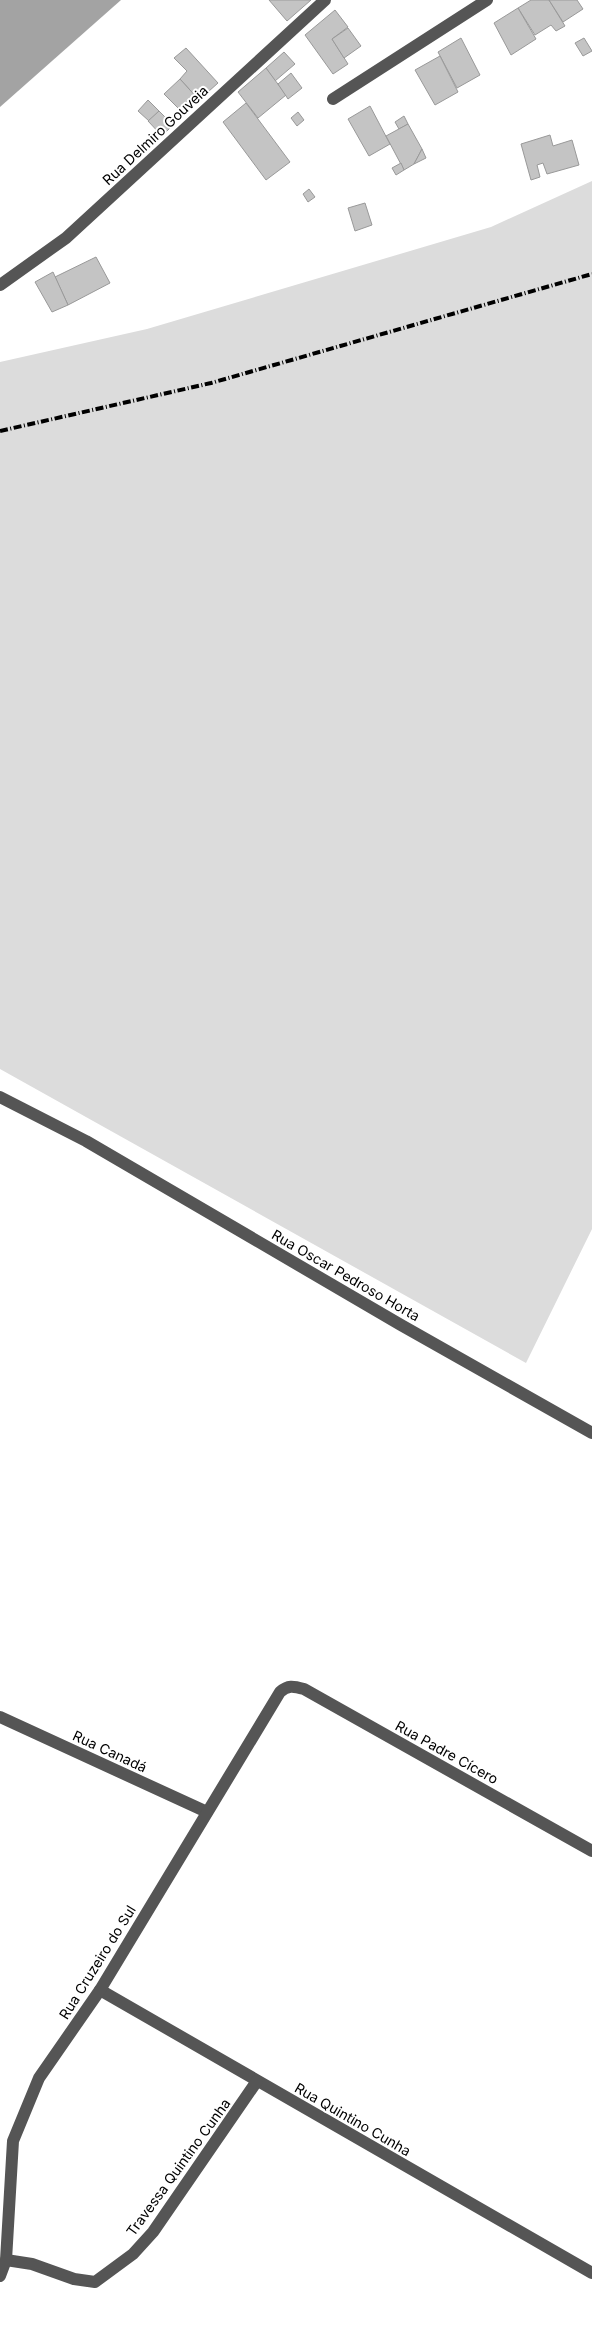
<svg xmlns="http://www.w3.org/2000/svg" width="592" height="2340" font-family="Inter,sans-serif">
  <rect width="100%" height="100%" fill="#fff"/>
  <path fill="#dcdcdc" d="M592,181V1229L526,1363L0,1069V362L147,329L491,227Z"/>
  <path fill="#a3a3a3" d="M0,0H121L0,107Z"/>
  <g fill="#c4c4c4" stroke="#999">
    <path d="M269,0H311L287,21Z"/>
    <path d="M531,0H549L565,26L556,31L551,25L535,35L518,8Z"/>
    <path d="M549,0H577L583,9L563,22Z"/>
    <path d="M518,8L536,39L511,55L494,23Z"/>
    <path d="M335,10L348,27L332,39L348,64L333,74L305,35Z"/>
    <path d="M348,28L361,46L344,58L332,39Z"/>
    <path d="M461,38L480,75L457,88L438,52Z"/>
    <path d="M584,38L592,51L583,56L575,43Z"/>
    <path d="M186,48L218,83L199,100L180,79L187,71L174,58Z"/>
    <path d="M284,52L295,64L275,81L266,68Z"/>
    <path d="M440,56L458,92L435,105L415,70Z"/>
    <path d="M266,68L286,95L258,118L238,92Z"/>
    <path d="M291,73L302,88L288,99L278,84Z"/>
    <path d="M180,79L199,100L184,114L164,94Z"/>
    <path d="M148,100L159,111L149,121L138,111Z"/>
    <path d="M246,103L290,162L266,180L223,122Z"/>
    <path d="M370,106L390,144L369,156L348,119Z"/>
    <path d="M159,111L173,125L162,136L148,121Z"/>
    <path d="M298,112L304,120L297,126L291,118Z"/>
    <path d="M404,116L408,124L399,129L395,122Z"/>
    <path d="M408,124L422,149L414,164L404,170L386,136Z"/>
    <path d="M550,135L553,146L572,140L579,165L547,174L543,163L537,165L540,177L531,180L521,144Z"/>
    <path d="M422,149L426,158L414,164Z"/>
    <path d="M401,163L404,170L396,175L392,168Z"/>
    <path d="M309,189L315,197L308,202L303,194Z"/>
    <path d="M365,203L372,225L355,231L348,208Z"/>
    <path d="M96,257L110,283L68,305L55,277Z"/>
    <path d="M53,272L68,305L52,312L35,282Z"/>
  </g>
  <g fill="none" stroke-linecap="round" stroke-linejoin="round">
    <g stroke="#555" stroke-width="12">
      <path d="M333,99L487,0"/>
      <path d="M0,285L66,238L325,0"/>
      <path d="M0,1097L86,1141L401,1325L592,1433"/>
      <path d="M0,1717L207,1812"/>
      <path d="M100,1990L592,2273"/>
      <path d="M6,2260L32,2264L74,2279L95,2282L133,2254L153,2232L257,2081"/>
      <path d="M0,2276L6,2260L13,2141L39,2078L100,1990L280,1692C288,1685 293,1686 304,1689L592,1851"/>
    </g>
    <path stroke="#000" stroke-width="4" stroke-dasharray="8 2.5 1 2.5" stroke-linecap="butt" d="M0,431L211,383L592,274"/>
  </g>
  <g text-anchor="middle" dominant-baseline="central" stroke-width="4" stroke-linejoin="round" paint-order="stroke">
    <g font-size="14" fill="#000" stroke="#fff">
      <text transform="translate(155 135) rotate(-43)">Rua Delmiro Gouveia</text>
      <text transform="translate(346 1275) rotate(30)">Rua Oscar Pedroso Horta</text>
      <text transform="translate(110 1751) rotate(25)">Rua Canadá</text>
      <text transform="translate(447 1752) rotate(29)">Rua Padre Cícero</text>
      <text transform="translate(97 1962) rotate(-58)">Rua Cruzeiro do Sul</text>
      <text transform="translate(353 2119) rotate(30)">Rua Quintino Cunha</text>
      <text transform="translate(178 2167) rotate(-54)">Travessa Quintino Cunha</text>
    </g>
  </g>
</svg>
